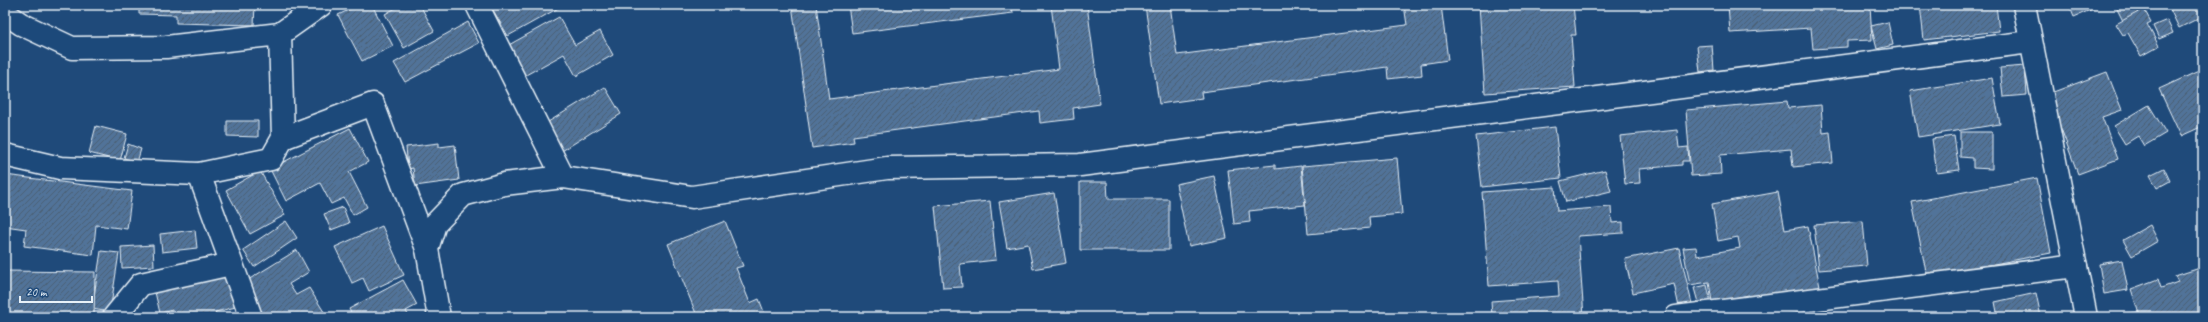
<svg xmlns="http://www.w3.org/2000/svg" width="2208" height="322" font-family="Caveat,sans-serif">
  <defs>
    <pattern id="building-hatch" width="6" height="6" patternUnits="userSpaceOnUse"><rect width="6" height="6" fill="#517399"/><path d="M-1 1l2-2M0 6l6-6M5 7l2-2" fill="none" stroke="#4c5e72"/></pattern>
  </defs>
  <rect width="100%" height="100%" fill="#1f4a7a"/>
  <filter id="ink" filterUnits="userSpaceOnUse"><feTurbulence type="fractalNoise" baseFrequency=".025" numOctaves="2"/><feDisplacementMap in="SourceGraphic" scale="8" xChannelSelector="R" yChannelSelector="G"/><feConvolveMatrix kernelMatrix="1 2 1 2 8 2 1 2 1" color-interpolation-filters="sRGB"/></filter>
  <g filter="url(#ink)">
    <g fill="url(#building-hatch)" stroke="#e8f1f8">
      <path d="M139,5H255L254,25L176,23V15L139,14Z"/>
      <path d="M359,5H372L393,46L362,61L338,15Z"/>
      <path d="M401,5H420L434,31L404,48L385,14Z"/>
      <path d="M490,5H562V6L508,36Z"/>
      <path d="M792,5H816L829,99L1059,69L1051,5H1087L1100,104L1073,108L1074,119L1040,123L1039,111L853,136L854,142L812,148Z"/>
      <path d="M848,5H1012L1013,13L852,33Z"/>
      <path d="M1145,5H1170L1177,55L1407,25L1404,5H1441L1448,60L1421,64L1422,75L1388,79L1387,67L1201,92L1202,98L1159,104Z"/>
      <path d="M1479,5H1573L1576,35H1571L1575,87L1485,93Z"/>
      <path d="M1728,5H1870L1872,40L1847,41V47L1813,49L1811,28L1730,33Z"/>
      <path d="M1920,5H1996L1999,31L1924,40Z"/>
      <path d="M2069,5H2102L2074,17Z"/>
      <path d="M2115,5H2160L2124,23Z"/>
      <path d="M2168,5H2203V16L2179,28Z"/>
      <path d="M2144,9L2151,22L2147,24L2159,46L2141,56L2128,33L2123,35L2116,24Z"/>
      <path d="M559,17L575,45L600,31L613,55L576,76L564,54L524,76L507,46Z"/>
      <path d="M2167,20L2173,33L2159,39L2153,26Z"/>
      <path d="M468,22L479,43L405,82L394,63Z"/>
      <path d="M1888,22L1893,45L1877,49L1871,26Z"/>
      <path d="M1712,45L1714,70L1700,72L1697,46Z"/>
      <path d="M2025,66L2027,95L2003,97L2000,68Z"/>
      <path d="M2203,69V126L2181,136L2159,89Z"/>
      <path d="M2107,72L2122,110L2102,117L2118,159L2078,174L2048,94Z"/>
      <path d="M1992,78L2000,124L1918,137L1910,91Z"/>
      <path d="M605,87L621,114L557,154L540,127Z"/>
      <path d="M1787,101L1788,108L1821,105L1823,133L1830,132L1833,163L1793,167L1791,149L1720,155L1721,174L1691,176L1686,110Z"/>
      <path d="M2149,105L2166,133L2144,146L2138,136L2125,144L2114,126Z"/>
      <path d="M227,121H258V137L227,136Z"/>
      <path d="M96,126L127,134L120,161L89,153Z"/>
      <path d="M1555,127L1561,178L1482,187L1476,136Z"/>
      <path d="M350,128L368,162L349,172L367,207L353,215L344,198L331,204L320,183L286,201L270,169Z"/>
      <path d="M1677,130L1679,148L1688,147L1689,161H1682V165L1639,169L1640,183L1625,184L1620,136Z"/>
      <path d="M1960,132H1992V169L1973,168V158L1960,157Z"/>
      <path d="M1954,136L1959,170L1937,173L1932,139Z"/>
      <path d="M439,143V147L455,145L459,180L415,186L413,168L408,169L406,147Z"/>
      <path d="M128,144L141,149L137,162L124,158Z"/>
      <path d="M1397,158L1402,214L1369,217L1370,228L1308,234L1302,166Z"/>
      <path d="M1275,165V169L1301,166L1305,205L1249,211L1250,222L1234,224L1228,170Z"/>
      <path d="M2164,168L2170,181L2157,188L2150,175Z"/>
      <path d="M1605,170L1611,191L1566,202L1560,181Z"/>
      <path d="M260,171L285,215L250,234L226,190Z"/>
      <path d="M5,175L132,191L127,229L96,225L93,255L24,246L26,229L5,226Z"/>
      <path d="M1214,176L1227,238L1189,246L1176,184Z"/>
      <path d="M2037,178L2051,253L1927,277L1912,202Z"/>
      <path d="M1080,182H1107L1108,199H1169V250H1080Z"/>
      <path d="M1555,187L1557,211L1611,207L1612,223L1623,222V233L1578,236L1584,317H1492L1491,301L1559,296L1558,281L1489,286L1482,192Z"/>
      <path d="M1778,192L1785,230L1808,226L1821,292L1751,305L1749,295L1712,302L1709,282L1690,285L1683,248L1696,247L1697,256L1740,248L1738,237L1718,241L1712,204Z"/>
      <path d="M1054,193L1066,263L1033,269L1028,244L1007,248L999,202Z"/>
      <path d="M990,201L996,260L960,264L962,287L943,288L935,206Z"/>
      <path d="M343,207L349,223L331,230L324,214Z"/>
      <path d="M286,221L297,238L254,267L243,250Z"/>
      <path d="M725,221L743,266L736,268L750,303L759,299L766,317H710L708,312L697,316L668,244Z"/>
      <path d="M1863,221L1867,266L1819,270L1814,225Z"/>
      <path d="M2150,225L2158,241L2132,256L2123,240Z"/>
      <path d="M382,226L404,275L369,291L363,278L352,283L335,247Z"/>
      <path d="M195,230L197,248L162,252L160,234Z"/>
      <path d="M153,245L154,266L122,268L121,247Z"/>
      <path d="M1679,248L1692,304L1679,307L1674,284L1633,293L1625,259Z"/>
      <path d="M297,250L309,272L289,284L296,295L309,288L326,315L322,317H264L243,283Z"/>
      <path d="M101,251L119,253L110,312L92,309Z"/>
      <path d="M2122,260L2128,290L2104,294L2099,264Z"/>
      <path d="M2203,267V317H2140L2131,289L2158,279L2161,288L2178,282L2175,276Z"/>
      <path d="M231,270L240,306L215,312L216,317H173L172,310L160,313L154,288Z"/>
      <path d="M5,271L95,272L94,317L5,316Z"/>
      <path d="M403,280L417,305L406,311L409,317H353L349,309Z"/>
      <path d="M1707,285L1711,303L1699,306L1694,288Z"/>
      <path d="M2036,293L2041,317H1998L1995,302Z"/>
      <path d="M1784,306L1820,308V317H1784Z"/>
      <path d="M2139,312V317H2122V314Z"/>
      <path d="M1927,313V317H1897Z"/>
    </g>
    <g fill="none" stroke-linecap="round" stroke-linejoin="round">
      <g stroke="#e8f1f8" stroke-width="25">
        <g id="minor">
          <path d="M477,5L563,177"/>
          <path d="M2024,5L2086,317"/>
          <path d="M5,13L21,24L72,48L166,47L280,34L283,138L271,159L199,174L60,168L5,155"/>
          <path d="M280,34L321,5"/>
          <path d="M283,138L373,104L427,249"/>
          <path d="M199,174L251,317"/>
          <path d="M114,317L141,284L231,264"/>
          <path d="M439,317L427,249L435,224L463,195L504,184L563,177L692,197L887,168L1080,165L2030,42"/>
          <path d="M1676,317L2076,266"/>
        </g>
      </g>
      <use href="#minor" stroke="#1f4a7a" stroke-width="22"/>
    </g>
  </g>
  <rect width="2208" height="322" fill="none" stroke="#1f4a7a" stroke-width="20"/>
  <rect x="10" y="10" width="2188" height="302" fill="none" stroke="#e8f1f8" stroke-width="1.5" filter="url(#ink)"/>
  <path d="M20 296v6h72v-6" fill="none" stroke="#e8f1f8" stroke-width="2"/>
  <text x="26" y="296" font-size="12" fill="#e8f1f8" stroke="#1f4a7a" stroke-width="3" paint-order="stroke">20 m</text>
</svg>
